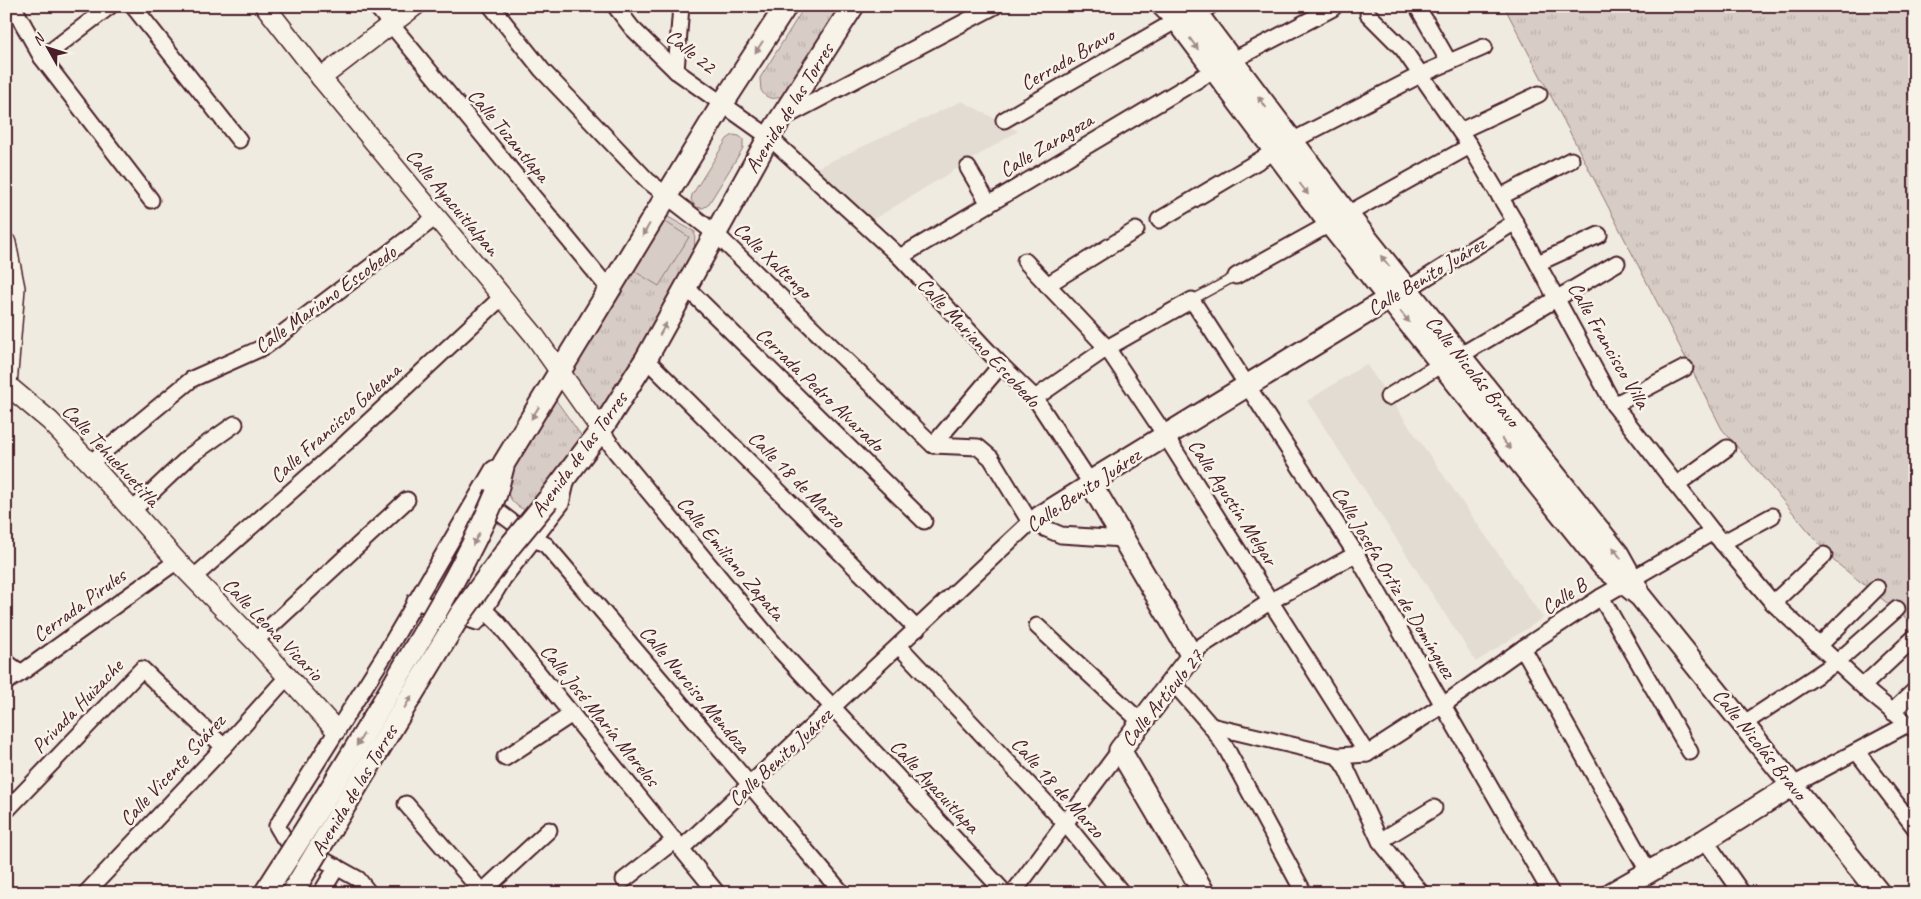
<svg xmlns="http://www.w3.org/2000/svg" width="1921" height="899" font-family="Caveat,sans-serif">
  <defs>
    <pattern id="grass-tufts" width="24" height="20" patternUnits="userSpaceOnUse" patternTransform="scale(1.25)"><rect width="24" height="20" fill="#d8cdc6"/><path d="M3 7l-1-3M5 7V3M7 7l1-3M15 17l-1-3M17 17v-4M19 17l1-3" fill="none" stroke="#bbb0aa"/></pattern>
  </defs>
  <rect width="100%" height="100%" fill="#f0ebe0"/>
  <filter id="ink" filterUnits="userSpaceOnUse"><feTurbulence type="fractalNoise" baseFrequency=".02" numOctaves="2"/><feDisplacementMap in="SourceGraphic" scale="10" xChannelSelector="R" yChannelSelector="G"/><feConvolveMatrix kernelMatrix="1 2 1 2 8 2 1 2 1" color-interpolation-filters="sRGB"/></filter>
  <g filter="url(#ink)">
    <g fill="#e3dcd2">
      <path d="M962,101L1018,131L876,218L862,216L816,168Z"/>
      <path d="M1366,364L1543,618L1476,662L1307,401Z"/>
    </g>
    <g fill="url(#grass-tufts)" stroke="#917678">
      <path d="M805,6H842L785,93C777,101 766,100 761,90L760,78Z"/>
      <path d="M1504,6H1915V625L1834,561L1722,429L1576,144Z"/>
      <path d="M661,213L695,232L694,258L600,416L569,367Z"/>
      <path d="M553,396L583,438L532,511C516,510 508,498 504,483Z"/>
    </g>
    <g fill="#d8cdc6" stroke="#917678">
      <path d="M733,135L739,136L743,139V148L708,205L703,208L696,207L691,200L692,195L727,139Z"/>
      <path d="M664,221L689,237L659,286L634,271Z"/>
    </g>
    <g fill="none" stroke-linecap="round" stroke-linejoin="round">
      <g stroke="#4a1f2b" stroke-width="11">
        <path id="service" d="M1192,300L1236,276"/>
      </g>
      <g stroke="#4a1f2b" stroke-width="19">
        <g id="minor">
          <path d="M13,6L42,58L151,200"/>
          <path d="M133,6L239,140"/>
          <path d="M376,6L610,290"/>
          <path d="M491,6L542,70L648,181L716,234L933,445L978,447L991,458L1030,522L1061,535L1123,539"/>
          <path d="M615,6L632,28L676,71L769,137L900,257L1001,365L1035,398L1090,482L1039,514L681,849"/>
          <path d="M1417,6L1449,62"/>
          <path d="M1368,14L1403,49L1470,146L1515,222L1614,405L1713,532L1773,603L1871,694L1915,730"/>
          <path d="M42,58L110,6"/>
          <path d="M676,71L681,6"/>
          <path d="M783,118L995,6"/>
          <path d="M1004,120L1177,20L1197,14L1210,6"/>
          <path d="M1460,131L1539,94"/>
          <path d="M968,168L989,204"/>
          <path d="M1500,197L1571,160"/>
          <path d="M1159,220L1292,141L1422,74L1484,47"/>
          <path d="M900,257L1214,70L1333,8"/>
          <path d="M1025,261L1107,348L1165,435L1367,754"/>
          <path d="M1538,263L1599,235"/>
          <path d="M1236,276L1470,146"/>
          <path d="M1047,285L1136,230"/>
          <path d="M686,287L924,521"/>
          <path d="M1408,289L1515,222"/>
          <path d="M1461,355L1617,263"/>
          <path d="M646,359L917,629"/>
          <path d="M1388,397L1442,364"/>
          <path d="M1035,398L1107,348L1192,300L1356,554L1551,893"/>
          <path d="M1614,405L1685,368"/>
          <path d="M601,430L616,452L776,646L1005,893"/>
          <path d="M933,445L1001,365"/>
          <path d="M90,463L192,379L266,346L436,217"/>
          <path d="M1676,485L1727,448"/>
          <path d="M484,501L533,538L546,545L842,893"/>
          <path d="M133,510L191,455L235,424"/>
          <path d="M1722,543L1772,516"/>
          <path d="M193,578L347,442L502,297"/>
          <path d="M1601,597L1690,752"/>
          <path d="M415,601L477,622L503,579L561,504L567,479"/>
          <path d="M1773,603L1824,555"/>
          <path d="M484,610L497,622L717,893"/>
          <path d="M1037,626L1141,722"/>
          <path d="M255,641L407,500"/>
          <path d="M899,646L1065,823L1122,893"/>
          <path d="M1819,646L1877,588"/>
          <path d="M1523,648L1648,871"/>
          <path d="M1192,656L1200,647L1271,601L1356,554"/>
          <path d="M6,662L21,673"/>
          <path d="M1172,681L1211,726L1226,748L1304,893"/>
          <path d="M6,682L21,673L177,561"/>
          <path d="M1863,686L1915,637"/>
          <path d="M1892,712L1915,690"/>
          <path d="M1743,724L1837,662L1897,609"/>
          <path d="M1211,726L1338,756L1367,754L1443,705L1523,648L1601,597L1713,532"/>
          <path d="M1857,752L1915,828"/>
          <path d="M1338,756L1347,770L1380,841L1421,893"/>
          <path d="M505,758L572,714"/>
          <path d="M1793,785L1906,725"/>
          <path d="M406,804L483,893"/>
          <path d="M6,811L142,669L224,747"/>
          <path d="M1705,840L1742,893"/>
          <path d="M1380,841L1434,808"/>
          <path d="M624,880L675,840"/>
          <path d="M482,892L549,830"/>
          <path d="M86,893L224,747L288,676"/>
          <path d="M321,893L337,867"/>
          <path d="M369,893L358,879L284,838L277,826L384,656L493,469L504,463"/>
          <path d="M1013,893L1120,750"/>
        </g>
      </g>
      <g stroke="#4a1f2b" stroke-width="22">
        <g id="tertiary">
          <path d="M265,6L321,78L534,335L601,430"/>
          <path d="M321,78L415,6"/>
          <path d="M6,243L15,288L7,385L50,421L90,463L177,561L255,641L336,730"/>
        </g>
      </g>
      <g stroke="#4a1f2b" stroke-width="25">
        <g id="secondary">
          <path d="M1163,6L1177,20L1329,223L1603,566L1640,596L1879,893"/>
          <path d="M1191,6L1347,214L1618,554L1637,588"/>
          <path d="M496,494L504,463L723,103L786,6"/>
          <path d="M548,500L601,430L646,359L769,137L853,6"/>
          <path d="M1204,893L1120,750L1192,656L1090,482L1390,298L1408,289"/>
          <path d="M1612,893L1705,840L1793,785"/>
        </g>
      </g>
      <use href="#service" stroke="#f7f3e8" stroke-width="8"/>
      <use href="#minor" stroke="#f7f3e8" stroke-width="15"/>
      <use href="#tertiary" stroke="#f7f3e8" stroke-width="19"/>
      <use href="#secondary" stroke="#f7f3e8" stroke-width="21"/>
      <g stroke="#4a1f2b" stroke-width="25" stroke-linecap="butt">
        <g id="secondary-bridge">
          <path d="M265,893C310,824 353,753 395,682C431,621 468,560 496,494"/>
          <path d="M292,893L460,615L510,546L548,500"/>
        </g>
      </g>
      <use href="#secondary-bridge" stroke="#f7f3e8" stroke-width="21"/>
    </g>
    <defs><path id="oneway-solid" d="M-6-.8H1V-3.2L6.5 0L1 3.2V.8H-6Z" transform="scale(1.25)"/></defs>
    <g fill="#a0898a">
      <use href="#oneway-solid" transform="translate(1194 44) rotate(54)"/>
      <use href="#oneway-solid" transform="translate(759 47) rotate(123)"/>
      <use href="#oneway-solid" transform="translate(1262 102) rotate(-127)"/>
      <use href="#oneway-solid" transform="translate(1304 189) rotate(53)"/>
      <use href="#oneway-solid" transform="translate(646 230) rotate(121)"/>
      <use href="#oneway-solid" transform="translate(1385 261) rotate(-129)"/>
      <use href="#oneway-solid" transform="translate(1405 317) rotate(51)"/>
      <use href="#oneway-solid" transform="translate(663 329) rotate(-61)"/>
      <use href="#oneway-solid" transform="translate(535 413) rotate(122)"/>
      <use href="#oneway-solid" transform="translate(1506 444) rotate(51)"/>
      <use href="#oneway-solid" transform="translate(476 539) rotate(118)"/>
      <use href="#oneway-solid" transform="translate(1617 553) rotate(-125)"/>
      <use href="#oneway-solid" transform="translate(408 702) rotate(-59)"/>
      <use href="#oneway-solid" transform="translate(360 740) rotate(121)"/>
    </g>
  </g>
  <g text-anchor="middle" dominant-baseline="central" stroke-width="5" stroke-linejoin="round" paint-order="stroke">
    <g font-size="21" fill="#4a1f2b" stroke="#f7f3e8">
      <text transform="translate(691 51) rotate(39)">Calle 22</text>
      <text transform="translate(1067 59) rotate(-30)">Cerrada Bravo</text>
      <text transform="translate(789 108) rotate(-58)">Avenida de las Torres</text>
      <text transform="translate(509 135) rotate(50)">Calle Tuzantlapa</text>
      <text transform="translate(1046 145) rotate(-31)">Calle Zaragoza</text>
      <text transform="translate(453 202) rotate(50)">Calle Ayacuitlalpan</text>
      <text transform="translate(773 260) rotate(44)">Calle Xaltengo</text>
      <text transform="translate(1426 276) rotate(-31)">Calle Benito Juárez</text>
      <text transform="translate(325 299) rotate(-36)">Calle Mariano Escobedo</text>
      <text transform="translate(979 342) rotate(47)">Calle Mariano Escobedo</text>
      <text transform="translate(1609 345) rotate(60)">Calle Francisco Villa</text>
      <text transform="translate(1473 371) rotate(51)">Calle Nicolás Bravo</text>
      <text transform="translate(820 389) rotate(44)">Cerrada Pedro Alvarado</text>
      <text transform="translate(335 423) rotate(-42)">Calle Francisco Galeana</text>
      <text transform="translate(579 454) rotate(-54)">Avenida de las Torres</text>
      <text transform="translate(111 455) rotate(47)">Calle Tehuehuetitla</text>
      <text transform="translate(797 479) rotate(45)">Calle 18 de Marzo</text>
      <text transform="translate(1083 490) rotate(-34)">Calle Benito Juárez</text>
      <text transform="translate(1233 502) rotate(57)">Calle Agustín Melgar</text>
      <text transform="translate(731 558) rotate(50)">Calle Emiliano Zapata</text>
      <text transform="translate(1394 582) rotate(59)">Calle Josefa Ortiz de Domínguez</text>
      <text transform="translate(1564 596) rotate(-33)">Calle B</text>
      <text transform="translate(79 605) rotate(-36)">Cerrada Pirules</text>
      <text transform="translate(273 629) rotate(46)">Calle Leona Vicario</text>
      <text transform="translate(695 689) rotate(50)">Calle Narciso Mendoza</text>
      <text transform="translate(1162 698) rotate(-51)">Calle Artículo 27</text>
      <text transform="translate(77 706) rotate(-46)">Privada Huizache</text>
      <text transform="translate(600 715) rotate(51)">Calle José María Morelos</text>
      <text transform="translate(1760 744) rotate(51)">Calle Nicolás Bravo</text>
      <text transform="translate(780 757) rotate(-43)">Calle Benito Juárez</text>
      <text transform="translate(172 770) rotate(-47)">Calle Vicente Suárez</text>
      <text transform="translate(935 786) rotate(47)">Calle Ayacuitlapa</text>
      <text transform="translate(1058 787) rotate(48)">Calle 18 de Marzo</text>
      <text transform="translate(354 790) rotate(-59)">Avenida de las Torres</text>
    </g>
  </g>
  <rect width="1921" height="899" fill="none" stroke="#f7f3e8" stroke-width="25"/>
  <rect x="12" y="12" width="1896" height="874" fill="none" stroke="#4a1f2b" stroke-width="2" filter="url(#ink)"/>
  <g transform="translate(48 48) rotate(309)" stroke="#f7f3e8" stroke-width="4" paint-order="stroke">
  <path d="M0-4L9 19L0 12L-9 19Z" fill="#4a1f2b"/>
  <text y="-8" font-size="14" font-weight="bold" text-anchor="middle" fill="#4a1f2b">N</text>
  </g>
</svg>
